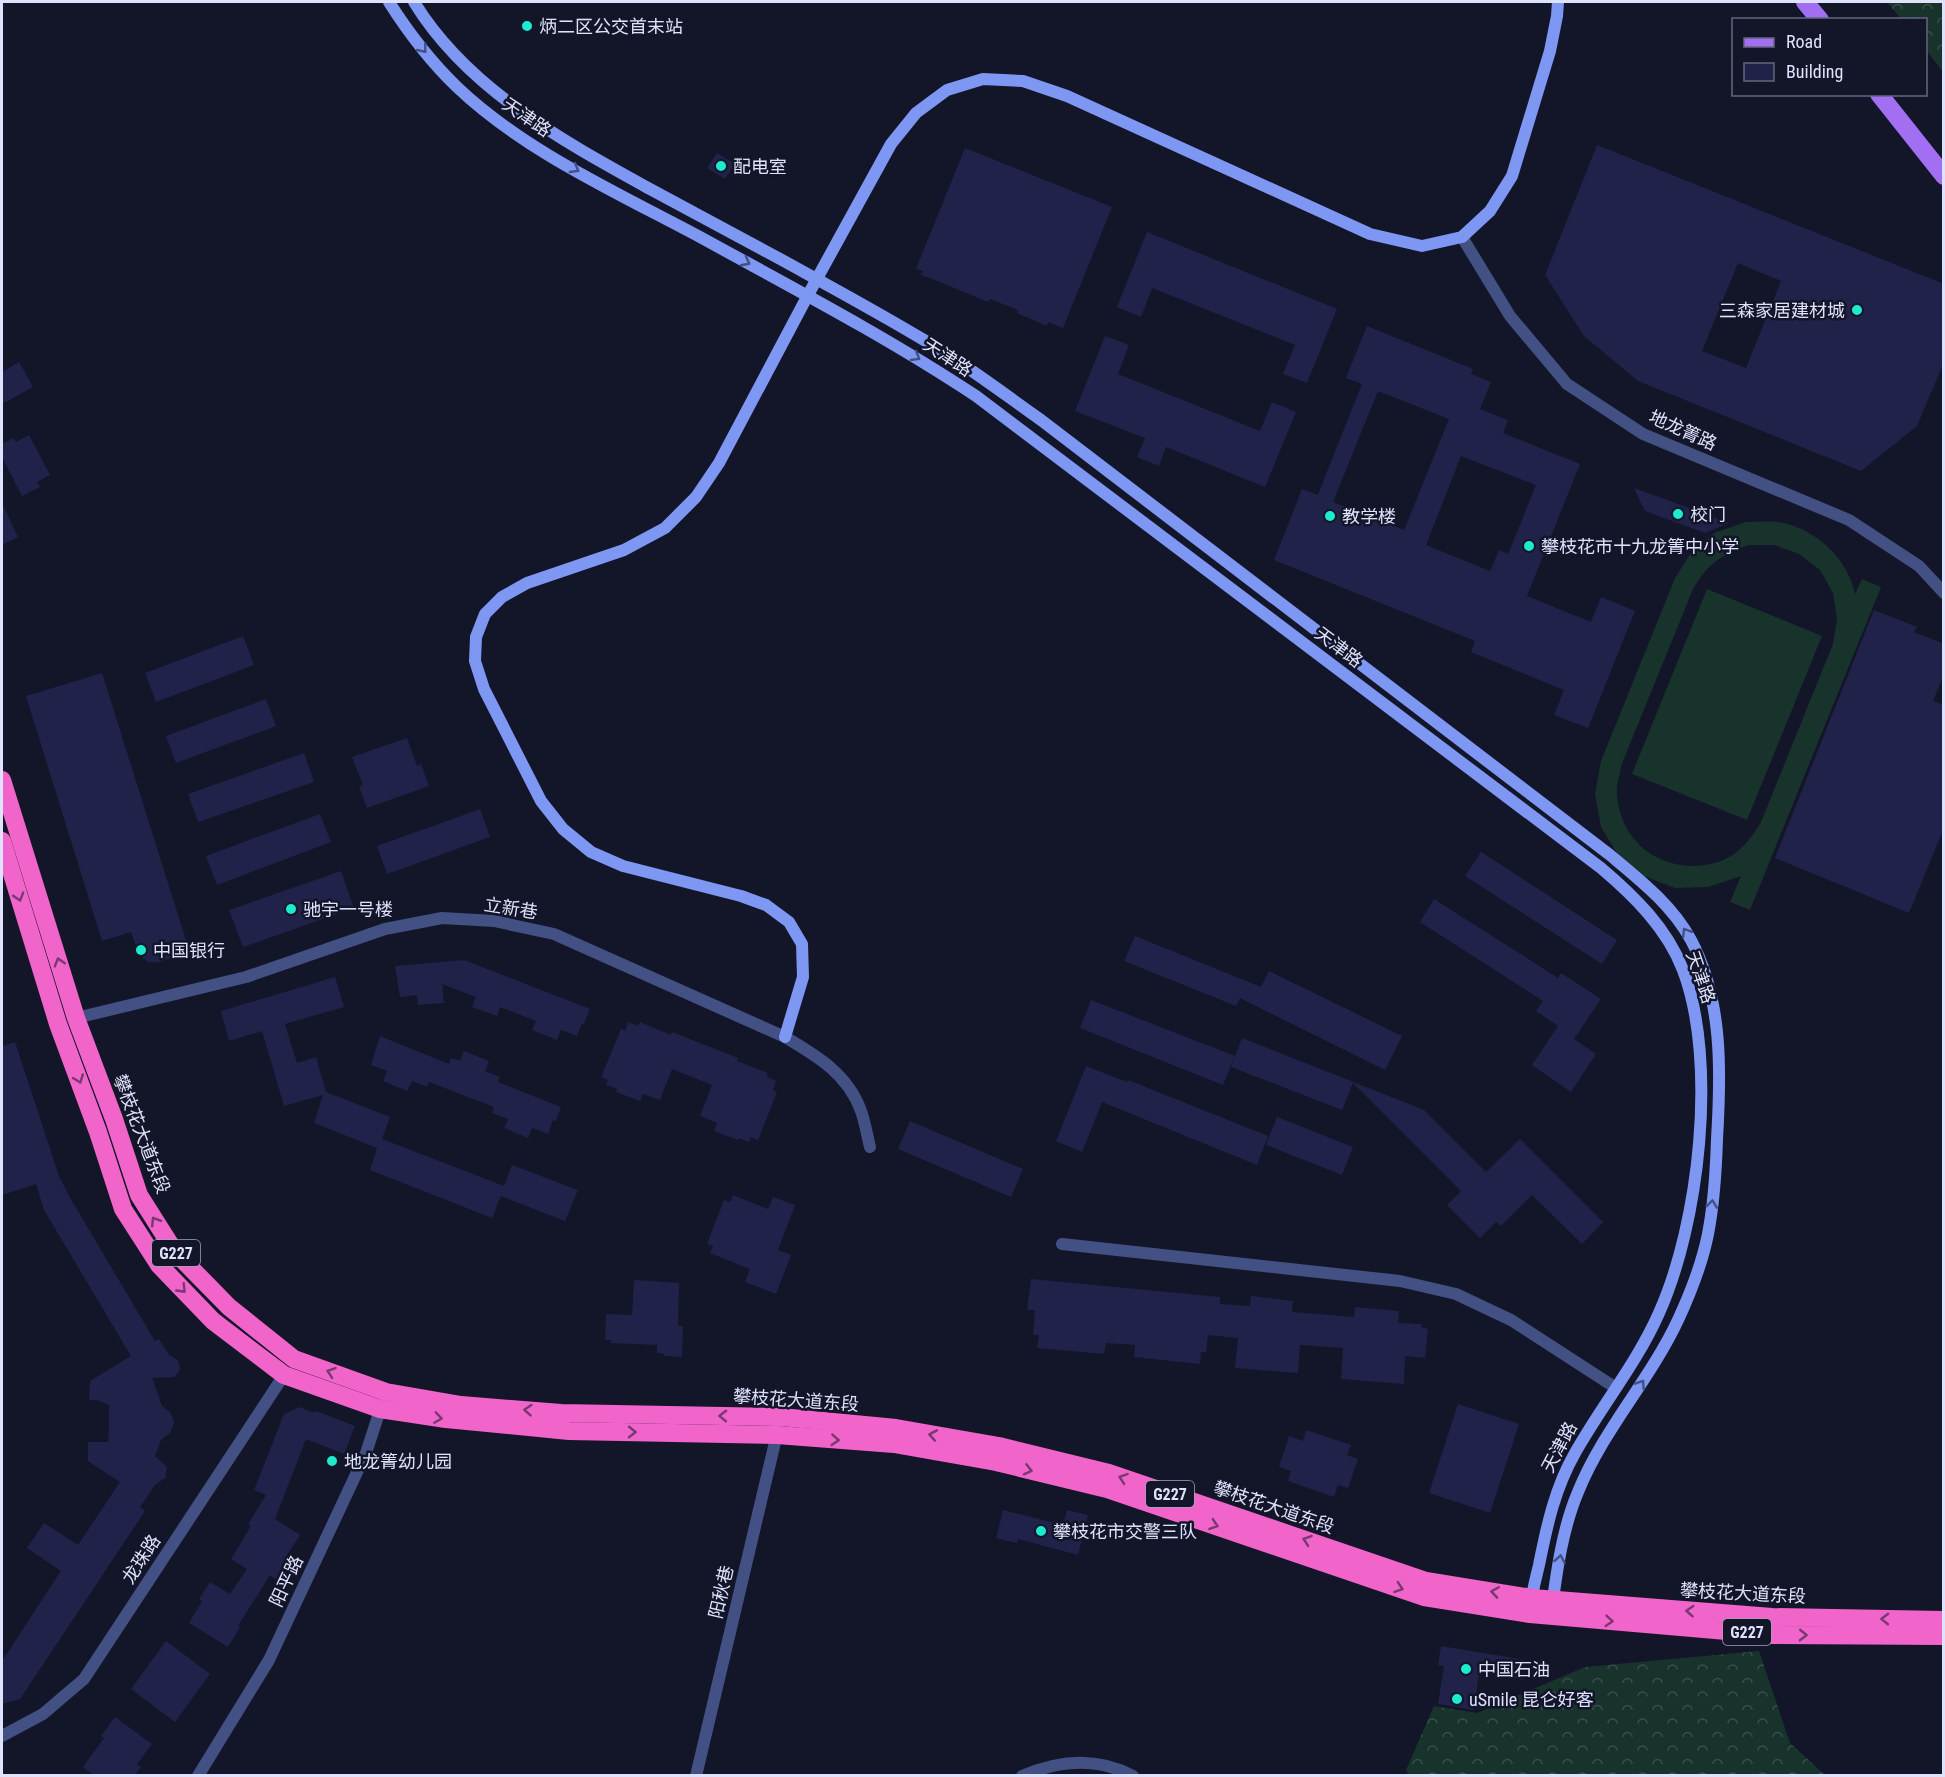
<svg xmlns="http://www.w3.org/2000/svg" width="1945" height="1777" font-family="'Roboto Condensed','Noto Sans SC',sans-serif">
  <defs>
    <pattern id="forest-crowns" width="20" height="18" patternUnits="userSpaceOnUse" patternTransform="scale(1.5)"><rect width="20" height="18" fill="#17332b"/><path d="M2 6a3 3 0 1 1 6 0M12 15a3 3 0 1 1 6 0" fill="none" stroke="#38504b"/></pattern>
  </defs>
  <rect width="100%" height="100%" fill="#131529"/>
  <g fill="url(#forest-crowns)">
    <path d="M1887,2H1943V72L1926,50V20L1901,19Z"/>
    <path d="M1759,1651L1790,1743L1825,1775L1409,1776L1406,1770L1434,1706L1477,1713L1585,1667Z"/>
  </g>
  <g fill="#17332b" fill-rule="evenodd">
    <path d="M1746,522C1756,522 1768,521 1778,522C1814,527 1848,558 1855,594L1862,579L1881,587L1750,910L1730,902L1741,876L1708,887L1675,888L1644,876L1618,855L1601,827L1595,794L1601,761L1675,578L1691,553L1714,533ZM1749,545H1775L1799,554L1820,570L1833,593L1837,619L1833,644L1761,822C1753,835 1745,847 1731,856C1701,874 1657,867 1635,840C1624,828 1618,810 1617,794C1616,785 1620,775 1621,766L1693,589C1710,562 1719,556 1749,545Z"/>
    <path d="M1707,589L1822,636L1747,820L1632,774Z"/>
  </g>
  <g fill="#212249" fill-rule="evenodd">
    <path d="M1597,145L1944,284V362L1917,426L1861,471L1638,381L1584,336L1545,275ZM1738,263L1781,281L1746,368L1702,351Z"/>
    <path d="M965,148L1112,207L1063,328L1048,322L1047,326L1017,313L1018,310L990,299L988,302L930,278L921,275L923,271L916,269Z"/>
    <path d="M717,153L735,164L725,179L707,168Z"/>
    <path d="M1147,232L1337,309L1307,383L1283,374L1295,345L1152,288L1141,317L1117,307Z"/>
    <path d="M1367,326L1473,369L1471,374L1491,382L1480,409L1508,420L1503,433L1580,464L1527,596L1591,622L1601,597L1635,611L1588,728L1554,715L1564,690L1471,652L1475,641L1274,560L1302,489L1318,495L1328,469L1362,384L1346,378ZM1378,391L1449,419L1404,530L1333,502ZM1461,456L1536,485L1508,554L1499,550L1490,571L1426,545Z"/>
    <path d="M1105,336L1129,345L1118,374L1260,431L1272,402L1296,412L1265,487L1166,447L1159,466L1137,457L1145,438L1075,411Z"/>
    <path d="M19,362L33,387L2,404V372Z"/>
    <path d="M29,435L50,475L37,482L40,487L22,496L2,457V444L13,438L16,442Z"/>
    <path d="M1634,488L1662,498L1729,523L1705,533L1694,529L1645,511Z"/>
    <path d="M2,503L18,537L2,545Z"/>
    <path d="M1874,610L1917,627L1914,632L1944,644V674L1933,701L1944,705V828L1909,913L1775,858Z"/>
    <path d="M243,636L254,665L156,702L145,673Z"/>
    <path d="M102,673L190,953L159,962H148L139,955L131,932L102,941L26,696Z"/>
    <path d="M266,699L276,726L176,763L166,736Z"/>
    <path d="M407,738L417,766L421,764L429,786L367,808L359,787L363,785L352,757Z"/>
    <path d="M304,753L314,782L198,822L188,794Z"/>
    <path d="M480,809L490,837L387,874L377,846Z"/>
    <path d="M320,814L331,842L217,885L206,856Z"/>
    <path d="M1481,852L1617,940L1602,964L1465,876Z"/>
    <path d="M341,871L354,908L243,947L229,910Z"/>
    <path d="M1434,899L1558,978L1561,973L1601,999L1574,1039L1596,1054L1571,1092L1532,1065L1558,1026L1536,1011L1543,1001L1420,922Z"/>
    <path d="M1135,936L1261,987L1269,971L1402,1036L1385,1070L1240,998L1236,1006L1124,961Z"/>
    <path d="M464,960L590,1009L584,1024L582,1023L577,1036L561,1030L557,1040L532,1030L536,1021L500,1007L497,1016L472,1007L476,997L442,984L444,1003L418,1005L417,995L400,997L395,966Z"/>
    <path d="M335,977L344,1007L285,1024L297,1063L316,1057L326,1092L390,1117L382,1139L504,1186L512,1165L578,1190L565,1221L501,1196L492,1218L370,1170L377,1148L314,1123L323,1095L284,1106L262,1031L229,1041L221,1011Z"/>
    <path d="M1091,1000L1235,1056L1223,1085L1080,1028Z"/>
    <path d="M628,1022L638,1026L640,1022L671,1035L672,1032L738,1058L737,1061L768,1073L767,1077L776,1081L773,1090L777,1092L758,1140L751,1137L749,1142L739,1138L738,1140L714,1131L717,1123L700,1116L712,1085L672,1069L660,1100L643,1094L640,1101L616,1092L617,1089L606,1085L608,1080L601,1077L621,1029L625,1031Z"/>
    <path d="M380,1036L449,1064L451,1058L460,1061L464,1051L489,1061L485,1071L500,1077L498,1082L561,1107L556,1121L553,1120L548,1134L532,1128L528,1138L504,1128L508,1119L492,1113L494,1107L429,1082L427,1087L412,1081L407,1091L383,1081L387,1071L371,1065Z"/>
    <path d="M1242,1038L1424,1110L1486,1172L1520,1139L1603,1222L1582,1244L1532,1195L1501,1226L1496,1222L1480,1238L1447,1205L1461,1191L1353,1083L1342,1110L1231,1067Z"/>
    <path d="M15,1042L59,1176L69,1196L155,1341L159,1339L169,1355L178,1360L180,1367L179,1371L174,1377L152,1378L162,1406L171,1413L174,1423L170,1433L161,1440L155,1456L167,1467L165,1478L155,1485L140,1507L145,1511L20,1699L2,1704V1661L61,1571L27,1548L44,1523L78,1545L120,1482L88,1461V1442H108L109,1428V1405L98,1400H89L90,1381L131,1356L44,1210L36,1184L2,1195V1046Z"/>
    <path d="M1086,1066L1127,1082L1128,1080L1268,1136L1257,1165L1102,1102L1082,1152L1056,1141Z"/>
    <path d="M1277,1117L1353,1147L1342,1175L1266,1145Z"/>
    <path d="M910,1121L1023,1169L1011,1197L898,1149Z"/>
    <path d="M733,1195L768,1209L773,1197L795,1205L778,1250L791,1255L776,1294L745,1282L750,1269L710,1253L713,1246L707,1244L724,1200L730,1202Z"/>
    <path d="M1031,1279L1220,1297V1304L1250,1306L1251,1296L1293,1301L1292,1312L1354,1317L1355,1307L1399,1311L1398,1323L1421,1324V1327L1428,1329L1425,1358L1405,1356L1404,1384L1341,1379L1343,1348L1300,1345L1298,1373L1235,1368L1238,1338L1208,1335L1206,1352H1201L1200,1364L1134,1357L1135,1345L1106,1343L1104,1354L1037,1348L1039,1335H1033L1035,1310H1027Z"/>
    <path d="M634,1280L679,1283L678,1326H683L682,1357L664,1356V1354L657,1353V1345L611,1343V1340H605L606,1314L632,1315Z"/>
    <path d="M1458,1404L1519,1424L1490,1513L1429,1493Z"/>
    <path d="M299,1407L315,1413L316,1411L355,1426L344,1454L306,1439L275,1519L300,1535L285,1558L293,1563L281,1583L270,1575L238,1626L240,1627L228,1647L189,1623L202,1601L199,1599L210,1582L230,1594L247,1569L231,1559L251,1526L248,1524L266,1495L254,1490L284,1414Z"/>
    <path d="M1306,1430L1351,1445L1347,1455L1358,1459L1348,1488L1338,1485L1334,1497L1288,1481L1291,1471L1279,1467L1289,1436L1303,1441Z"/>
    <path d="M1003,1510L1063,1525L1067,1510L1088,1515L1078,1555L1018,1539L1017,1543L996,1538Z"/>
    <path d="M166,1641L210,1674L175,1722L131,1689Z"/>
    <path d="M1441,1646L1526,1660L1523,1680L1479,1672L1474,1710L1438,1704L1444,1666L1438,1665Z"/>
    <path d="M115,1717L152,1744L137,1764L141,1767L134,1776H95L83,1767L104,1738L101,1736Z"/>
  </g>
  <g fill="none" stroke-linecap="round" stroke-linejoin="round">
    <g stroke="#435084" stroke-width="12">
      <path d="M1462,237L1510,316L1567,384L1643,434L1849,520L1919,566L1944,593"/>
      <path d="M76,1018L246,977L385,929L442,918L494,921L554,934L785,1037C817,1056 848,1074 861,1111C865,1122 867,1135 870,1147"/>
      <path d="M1062,1244L1400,1281L1456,1294L1511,1320L1616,1388"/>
      <path d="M2,1736L43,1714L84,1679L284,1375"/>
      <path d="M198,1776L269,1660L366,1453L382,1404"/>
      <path d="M696,1776L781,1417"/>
      <path d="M1022,1776C1059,1760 1096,1756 1133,1776"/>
    </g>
    <g stroke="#7e97f3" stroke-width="12">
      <path d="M389,2C408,32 430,61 457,87C524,151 618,193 700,237C793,288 887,337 976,396L1601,868C1634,896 1667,928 1683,970C1718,1062 1699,1224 1659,1313C1637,1363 1602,1405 1575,1453C1555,1488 1547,1525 1539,1565C1536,1578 1532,1591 1531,1605"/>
      <path d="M414,2C467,89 563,141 650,189C694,213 738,236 782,260C831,287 881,314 929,343C968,366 1004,394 1041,420L1610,855C1640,880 1672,905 1691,940C1723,1000 1721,1073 1717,1139C1716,1171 1714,1203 1708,1234C1702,1264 1691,1292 1678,1320C1650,1380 1603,1430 1578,1492C1563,1527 1557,1569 1552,1607"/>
      <path d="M785,1037L803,977L802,944L789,922L766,905L741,896L623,866L591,852L563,829L541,801L484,689L475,661L476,637L485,614L502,597L527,583L624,550L665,528L696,497L719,463L808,295L891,144L916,113L947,90L983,79L1023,81L1067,96L1370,234L1422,246L1462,237L1490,211L1512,176L1550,51L1557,16L1558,2"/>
    </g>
    <g stroke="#a26ff2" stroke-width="18">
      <path d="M1805,2L1820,20"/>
      <path d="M1879,94L1944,176"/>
    </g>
    <g stroke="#f164c9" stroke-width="18">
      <path d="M2,780L76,1018L114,1119L139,1195L175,1252L229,1307L294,1359L386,1392L461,1405L561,1413L781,1417L896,1428L999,1446L1109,1473L1426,1581L1532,1598L1772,1617L1944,1620"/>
      <path d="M2,841L58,1024L98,1132L123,1209L159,1265L213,1321L284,1375L380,1409L446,1419L569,1431L777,1435L894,1444L996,1462L1107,1489L1424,1597L1530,1614L1773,1635L1944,1636"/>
    </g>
  </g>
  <defs><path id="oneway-chevron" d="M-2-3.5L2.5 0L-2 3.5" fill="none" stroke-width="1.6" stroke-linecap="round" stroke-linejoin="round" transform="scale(1.5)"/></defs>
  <g stroke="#435084">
    <use href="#oneway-chevron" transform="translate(423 49) rotate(51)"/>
    <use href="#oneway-chevron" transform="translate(575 169) rotate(30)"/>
    <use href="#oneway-chevron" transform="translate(746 262) rotate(28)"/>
    <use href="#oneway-chevron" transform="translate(916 357) rotate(31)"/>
    <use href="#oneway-chevron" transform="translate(1686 932) rotate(-122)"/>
    <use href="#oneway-chevron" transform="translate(1712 1204) rotate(-83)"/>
    <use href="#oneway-chevron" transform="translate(1641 1384) rotate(-57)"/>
    <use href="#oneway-chevron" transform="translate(1560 1559) rotate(-80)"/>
  </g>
  <g stroke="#773971">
    <use href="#oneway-chevron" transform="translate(19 897) rotate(73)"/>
    <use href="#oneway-chevron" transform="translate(59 962) rotate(-107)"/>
    <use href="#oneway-chevron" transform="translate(79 1079) rotate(70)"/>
    <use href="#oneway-chevron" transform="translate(155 1221) rotate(-122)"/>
    <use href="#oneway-chevron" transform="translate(182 1289) rotate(46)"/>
    <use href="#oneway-chevron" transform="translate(331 1372) rotate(-161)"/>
    <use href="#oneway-chevron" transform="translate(528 1410) rotate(-176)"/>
    <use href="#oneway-chevron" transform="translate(723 1416) rotate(-179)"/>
    <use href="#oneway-chevron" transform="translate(438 1418) rotate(8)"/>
    <use href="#oneway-chevron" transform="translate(632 1432) rotate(1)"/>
    <use href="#oneway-chevron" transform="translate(933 1435) rotate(-170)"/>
    <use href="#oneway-chevron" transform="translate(835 1440) rotate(4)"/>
    <use href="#oneway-chevron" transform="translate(1028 1470) rotate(14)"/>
    <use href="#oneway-chevron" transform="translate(1123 1478) rotate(-161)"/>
    <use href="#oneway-chevron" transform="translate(1214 1525) rotate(19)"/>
    <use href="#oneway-chevron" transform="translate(1307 1540) rotate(-161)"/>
    <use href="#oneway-chevron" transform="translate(1399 1588) rotate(19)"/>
    <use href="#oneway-chevron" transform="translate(1495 1592) rotate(-171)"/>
    <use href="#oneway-chevron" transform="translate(1690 1611) rotate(-176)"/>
    <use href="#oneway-chevron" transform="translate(1885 1619) rotate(-179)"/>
    <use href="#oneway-chevron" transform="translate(1609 1621) rotate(5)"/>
    <use href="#oneway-chevron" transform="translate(1803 1635) rotate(1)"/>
  </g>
  <g fill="#1cebce" stroke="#131529" stroke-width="2">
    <circle cx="527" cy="26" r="6"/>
    <circle cx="721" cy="166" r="6"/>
    <circle cx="1857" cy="310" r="6"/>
    <circle cx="1678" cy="514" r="6"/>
    <circle cx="1330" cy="516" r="6"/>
    <circle cx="1529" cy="546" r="6"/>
    <circle cx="291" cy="909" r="6"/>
    <circle cx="141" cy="950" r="6"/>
    <circle cx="332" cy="1461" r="6"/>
    <circle cx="1041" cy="1531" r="6"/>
    <circle cx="1466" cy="1669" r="6"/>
    <circle cx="1457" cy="1699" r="6"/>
  </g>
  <g text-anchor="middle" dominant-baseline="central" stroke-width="5" stroke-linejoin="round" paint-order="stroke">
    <g fill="#131529" stroke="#a1a4bd" stroke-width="1.5">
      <rect x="152" y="1240" width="48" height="26" rx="4.5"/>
      <rect x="1146" y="1481" width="48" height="26" rx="4.5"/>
      <rect x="1723" y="1619" width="48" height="26" rx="4.5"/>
    </g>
    <g font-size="16" font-weight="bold" fill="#dee2fc">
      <text x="176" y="1253">G227</text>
      <text x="1170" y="1494">G227</text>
      <text x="1747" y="1632">G227</text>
    </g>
    <g font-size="18" fill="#dee2fc" stroke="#131529" text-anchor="start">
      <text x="539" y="26">炳二区公交首末站</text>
      <text x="733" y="166">配电室</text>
      <text x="1845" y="310" text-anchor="end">三森家居建材城</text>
      <text x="1690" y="514">校门</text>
      <text x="1342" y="516">教学楼</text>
      <text x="1541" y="546">攀枝花市十九龙箐中小学</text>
      <text x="303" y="909">驰宇一号楼</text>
      <text x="153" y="950">中国银行</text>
      <text x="344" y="1461">地龙箐幼儿园</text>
      <text x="1053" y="1531">攀枝花市交警三队</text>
      <text x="1478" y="1669">中国石油</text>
      <text x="1469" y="1699">uSmile 昆仑好客</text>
    </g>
    <g font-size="18" fill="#dee2fc" stroke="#131529">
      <text transform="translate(527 117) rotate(34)">天津路</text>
      <text transform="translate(948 357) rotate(33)">天津路</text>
      <text transform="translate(1683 430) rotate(24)">地龙箐路</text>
      <text transform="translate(1339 647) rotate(37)">天津路</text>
      <text transform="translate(511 908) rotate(9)">立新巷</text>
      <text transform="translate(1701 977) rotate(71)">天津路</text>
      <text transform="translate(142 1134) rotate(69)">攀枝花大道东段</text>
      <text transform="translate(796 1400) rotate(4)">攀枝花大道东段</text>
      <text transform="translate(1559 1447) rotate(-62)">天津路</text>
      <text transform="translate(1274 1507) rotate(19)">攀枝花大道东段</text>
      <text transform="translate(141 1559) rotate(-57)">龙珠路</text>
      <text transform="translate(286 1581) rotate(-65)">阳平路</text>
      <text transform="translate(721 1592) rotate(-77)">阳秋巷</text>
      <text transform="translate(1743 1593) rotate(3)">攀枝花大道东段</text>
    </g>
  </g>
  <rect width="1945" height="1777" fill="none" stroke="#dee2fc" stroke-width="6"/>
  <rect x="1732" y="18" width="195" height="78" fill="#131529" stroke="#64677d" stroke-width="1.5"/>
  <rect x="1744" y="38" width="30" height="9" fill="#a26ff2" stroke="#64677d" stroke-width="1.5"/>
  <text x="1786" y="48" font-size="18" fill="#dee2fc">Road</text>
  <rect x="1744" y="63" width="30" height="18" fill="#212249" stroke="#64677d" stroke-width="1.5"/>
  <text x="1786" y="78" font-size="18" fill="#dee2fc">Building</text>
</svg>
